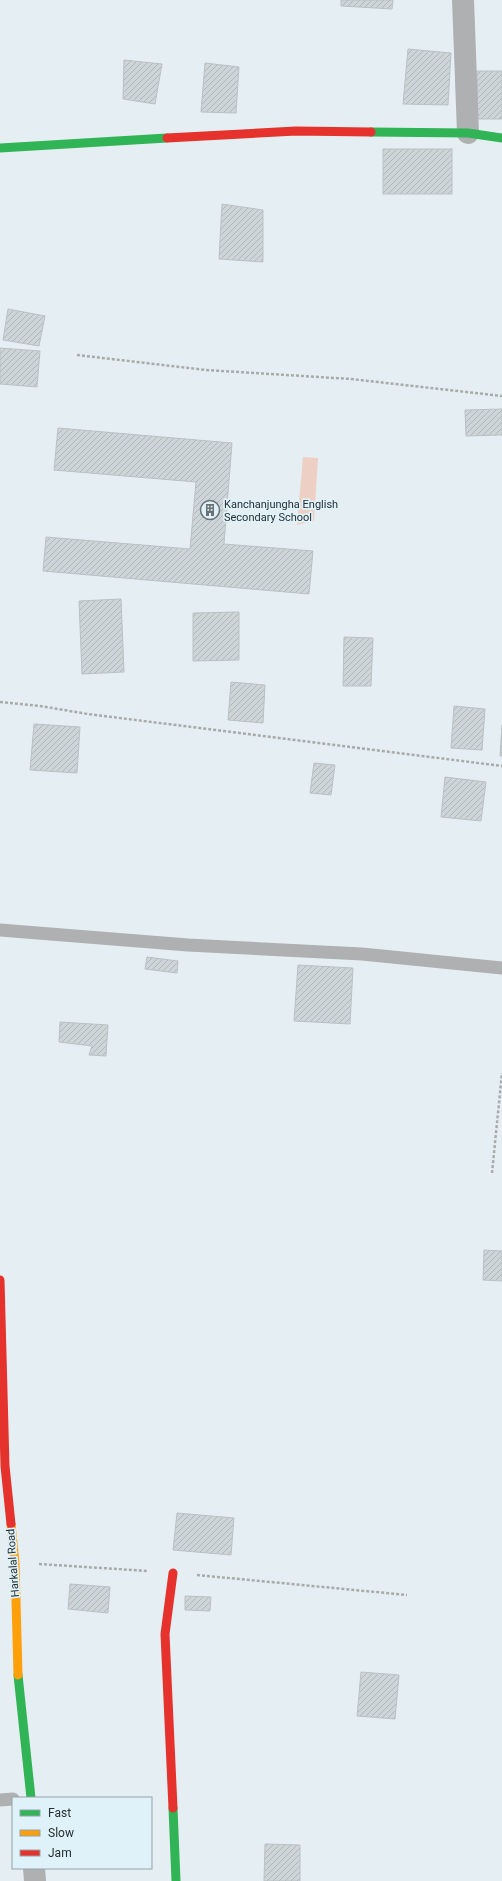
<svg xmlns="http://www.w3.org/2000/svg" width="502" height="1881" font-family="Roboto,sans-serif">
  <defs>
    <pattern id="building-hatch" width="6" height="6" patternUnits="userSpaceOnUse"><rect width="6" height="6" fill="#cdd5d9"/><path d="M-1 1l2-2M0 6l6-6M5 7l2-2" fill="none" stroke="#b0b7bb"/></pattern>
  </defs>
  <rect width="100%" height="100%" fill="#e5eff3"/>
  <path fill="#eecfc4" d="M303,457L318,458L314,521L297,525Z"/>
  <g fill="url(#building-hatch)" stroke="#bac1c4">
    <path d="M341,0H393L392,9L341,6Z"/>
    <path d="M408,49L451,53L448,105L403,104Z"/>
    <path d="M124,60L162,64L155,104L123,99Z"/>
    <path d="M205,63L239,67L236,113L201,112Z"/>
    <rect x="477" y="71" width="25" height="48"/>
    <rect x="383" y="149" width="69" height="45"/>
    <path d="M222,204L263,210V262L219,259Z"/>
    <path d="M8,309L45,316L39,346L3,340Z"/>
    <path d="M0,348L40,351L37,387L0,384Z"/>
    <path d="M502,409V435L466,436L465,410Z"/>
    <path d="M58,428L232,443L224,544L313,551L309,594L43,571L46,537L190,549L196,482L54,470Z"/>
    <path d="M121,599L124,672L82,674L79,601Z"/>
    <path d="M239,612V660L193,661V613Z"/>
    <path d="M344,637L373,638L371,686H343Z"/>
    <path d="M231,682L265,685L263,723L228,720Z"/>
    <path d="M454,706L485,709L482,750L451,748Z"/>
    <path d="M34,724L80,727L77,773L30,770Z"/>
    <path d="M502,725V756H500Z"/>
    <path d="M314,763L335,765L331,795L310,793Z"/>
    <path d="M445,777L486,782L481,821L441,817Z"/>
    <path d="M147,957L178,961L177,973L145,969Z"/>
    <path d="M298,965L353,968L350,1024L294,1021Z"/>
    <path d="M60,1022L108,1025L106,1056L89,1055L92,1046L59,1042Z"/>
    <path d="M484,1250L502,1251V1281L483,1280Z"/>
    <path d="M177,1513L234,1518L231,1555L173,1550Z"/>
    <path d="M70,1584L110,1587L108,1613L68,1609Z"/>
    <path d="M185,1596L211,1597L210,1611L185,1610Z"/>
    <path d="M361,1672L399,1675L395,1719L357,1716Z"/>
    <path d="M265,1844L300,1845V1881H264Z"/>
  </g>
  <g fill="none" stroke-linecap="round" stroke-linejoin="round">
    <g stroke="#a8abac" stroke-width="2.5" stroke-dasharray="3 2" stroke-linecap="butt">
      <path d="M77,355L206,370L351,379L502,396"/>
      <path d="M0,702L40,706L88,714L502,766"/>
      <path d="M492,1173L502,1073"/>
      <path d="M39,1564L148,1571"/>
      <path d="M197,1575L407,1595"/>
    </g>
    <g stroke="#afb0b1" stroke-width="13">
      <path d="M0,930L188,945L362,954L502,968"/>
      <path d="M0,1800L13,1799"/>
    </g>
    <g stroke="#afb0b1" stroke-width="22">
      <path d="M463,0L468,133"/>
      <path d="M34,1868L35,1881"/>
    </g>
    <g stroke="#30b455" stroke-width="9">
      <path d="M371,132L468,133L502,138"/>
      <path d="M0,148L167,138"/>
      <path d="M18,1675L31,1798"/>
      <path d="M173,1808L176,1881"/>
    </g>
    <path stroke="#ff9f0a" stroke-width="9" d="M11,1524L15,1563L18,1675"/>
    <g stroke="#e5322d" stroke-width="9">
      <path d="M167,138L296,131L371,132"/>
      <path d="M0,1280L5,1466L11,1524"/>
      <path d="M173,1808L165,1634L173,1573"/>
    </g>
  </g>
  <defs>
    <g id="building-ring" transform="scale(1)"><circle r="9.5" fill="#dff1f9" stroke="#6a7276" stroke-width="1.5"/><path d="M-4-6H4V6H1V3H-1V6H-4ZM-2.5-4.3h1.7v1.8h-1.7ZM.8-4.3h1.7v1.8H.8ZM-2.5-1h1.7V.8h-1.7ZM.8-1h1.7V.8H.8Z" fill="#6a7276"/></g>
  </defs>
  <g fill-rule="evenodd">
    <use href="#building-ring" x="210" y="510"/>
  </g>
  <g text-anchor="middle" dominant-baseline="central" stroke-width="3.5" stroke-linejoin="round" paint-order="stroke">
    <g font-size="11" fill="#282f32" stroke="#dff1f9" text-anchor="start">
      <text x="224" y="504">Kanchanjungha English<tspan x="224" dy="13">Secondary School</tspan></text>
    </g>
    <g font-size="11" fill="#282f32" stroke="#dff1f9">
      <text transform="translate(13 1563) rotate(-94)">Harkalal Road</text>
    </g>
  </g>
  <rect x="12" y="1797" width="140" height="72" fill="#dff1f9" stroke="#96a3a9"/>
  <rect x="20" y="1810" width="20" height="6" fill="#30b455" stroke="#96a3a9"/>
  <text x="48" y="1817" font-size="12" fill="#282f32">Fast</text>
  <rect x="20" y="1830" width="20" height="6" fill="#ff9f0a" stroke="#96a3a9"/>
  <text x="48" y="1837" font-size="12" fill="#282f32">Slow</text>
  <rect x="20" y="1850" width="20" height="6" fill="#e5322d" stroke="#96a3a9"/>
  <text x="48" y="1857" font-size="12" fill="#282f32">Jam</text>
</svg>
